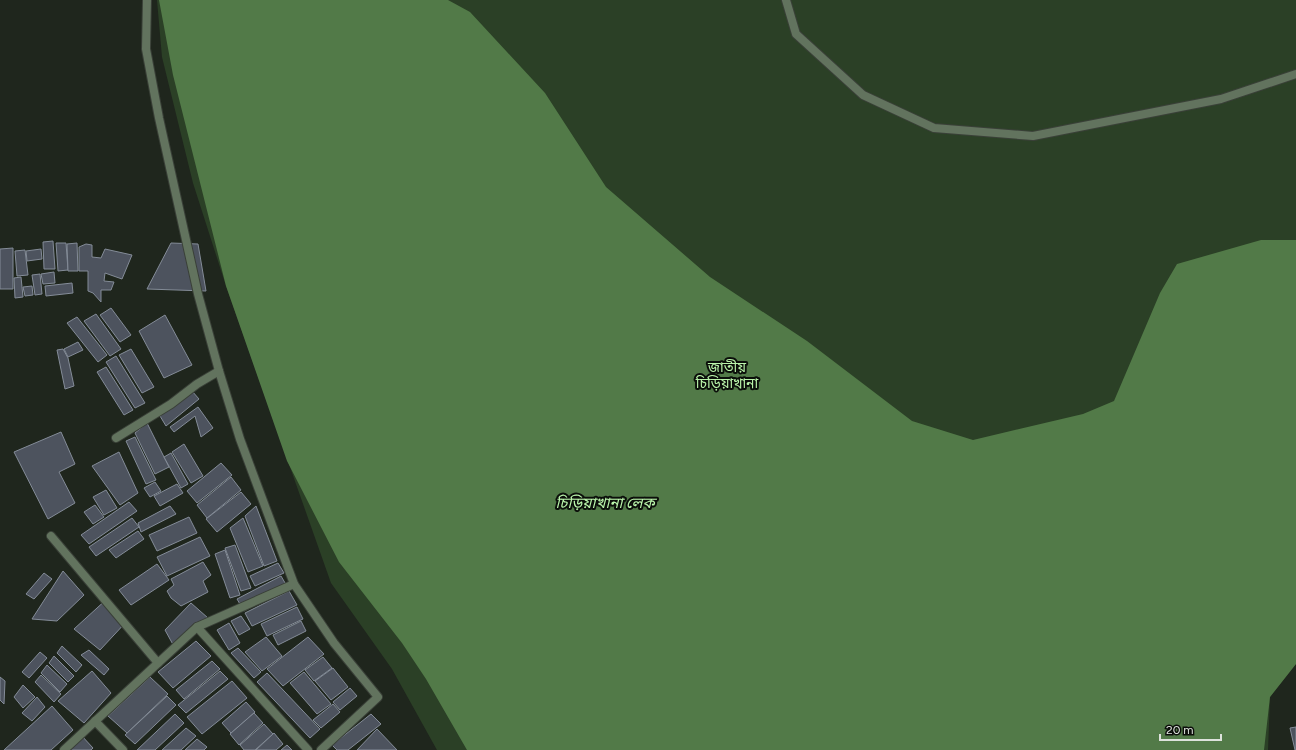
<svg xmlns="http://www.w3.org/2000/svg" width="1296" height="750" font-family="Figtree,'Noto Sans Bengali',sans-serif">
  <rect width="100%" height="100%" fill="#1f261d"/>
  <path fill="#2b4026" d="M157,0H1296V664L1270,697L1268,750H437L392,669L331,583L226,286L193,183L162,57Z"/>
  <path fill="#527a48" d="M159,0H448L470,12L545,93L606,187L710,277L807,341L912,421L973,440L1083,414L1114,401L1160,293L1177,264L1261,240H1296V664L1270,697L1264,750H467L426,679L402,643L339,562L287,461L226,286L173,75Z"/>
  <g fill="#4d535e" stroke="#848c98">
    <path d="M53,241L55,269H44L43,242Z"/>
    <path d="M56,243H66L68,270L58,271Z"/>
    <path d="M77,243L78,271H68L67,244Z"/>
    <path d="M171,243L198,244L206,291L147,289Z"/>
    <path d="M86,244L92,245V257L101,258L105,249L132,255L122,279L105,273L104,281L114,282L111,290H101V302L93,293L88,291V271H79V247Z"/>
    <path d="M13,248V289H0V249Z"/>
    <path d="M41,249L42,259L27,261L26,251Z"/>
    <path d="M25,250L28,275L17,276L15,251Z"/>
    <path d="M54,272L55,283L43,284L41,274Z"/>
    <path d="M40,274L42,294L35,295L32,275Z"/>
    <path d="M21,277L23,297L15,298L14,278Z"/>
    <path d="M72,283L73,293L46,296L45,286Z"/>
    <path d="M32,286L33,295L25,296L23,287Z"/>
    <path d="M111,308L131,335L120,342L100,315Z"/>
    <path d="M96,314L121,349L110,356L84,321Z"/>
    <path d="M165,315L192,365L164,378L139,331Z"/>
    <path d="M77,317L107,355L98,362L67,323Z"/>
    <path d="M78,342L83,350L68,357L64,349Z"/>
    <path d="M63,349L68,358L74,386L65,389L57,350Z"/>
    <path d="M131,349L154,387L142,393L119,355Z"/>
    <path d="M116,356L145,403L135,408L106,362Z"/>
    <path d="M106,367L133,410L124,415L97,372Z"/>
    <path d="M192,391L199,399L166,426L160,416Z"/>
    <path d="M198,407L213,428L201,437L195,416L174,432L170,427Z"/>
    <path d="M147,423L169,467L155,474L135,433Z"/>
    <path d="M61,432L75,464L59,472L75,503L48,519L14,452Z"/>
    <path d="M135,437L156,480L146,484L126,441Z"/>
    <path d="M184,444L203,476L191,483L172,452Z"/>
    <path d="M119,452L138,493L120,505L92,466Z"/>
    <path d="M171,453L188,484L181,488L164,457Z"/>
    <path d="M221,463L232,475L197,503L187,491Z"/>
    <path d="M231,477L241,490L207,518L197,505Z"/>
    <path d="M155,482L161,491L150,497L144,488Z"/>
    <path d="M177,484L183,493L160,506L154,496Z"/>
    <path d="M106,490L117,508L104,515L93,497Z"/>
    <path d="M241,492L251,504L217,532L206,519Z"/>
    <path d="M129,502L137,511L89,544L81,535Z"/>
    <path d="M95,505L104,517L93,524L84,512Z"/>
    <path d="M170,506L176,514L141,532L138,523Z"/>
    <path d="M256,506L277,561L264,566L245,516Z"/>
    <path d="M189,517L197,533L157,551L149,535Z"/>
    <path d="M132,518L139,527L96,556L89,547Z"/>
    <path d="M243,518L263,566L248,572L230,528Z"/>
    <path d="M138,531L144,539L116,558L109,550Z"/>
    <path d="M200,537L210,556L167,576L157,557Z"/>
    <path d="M235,545L251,588L241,591L225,548Z"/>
    <path d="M225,550L240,595L230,598L215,554Z"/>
    <path d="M203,562L211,575L203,581L208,592L181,606L171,598L167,591L174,585L171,579Z"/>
    <path d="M278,563L284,573L255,586L250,576Z"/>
    <path d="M157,564L169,580L131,605L119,590Z"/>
    <path d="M63,571L84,595L57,621L32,619Z"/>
    <path d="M44,573L52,579L34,599L26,594Z"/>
    <path d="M281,576L288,588L244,611L237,599Z"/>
    <path d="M289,591L297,605L252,626L245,613Z"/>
    <path d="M108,598L127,621L100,650L74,629Z"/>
    <path d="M191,603L208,618L176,650L165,630Z"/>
    <path d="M297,607L303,619L267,636L261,624Z"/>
    <path d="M241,616L250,629L239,635L231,621Z"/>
    <path d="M301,621L306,631L278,645L273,635Z"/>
    <path d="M229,623L240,643L229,650L217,630Z"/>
    <path d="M266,637L282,656L262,671L245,652Z"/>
    <path d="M308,637L324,654L283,686L267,669Z"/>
    <path d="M196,641L211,656L173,688L158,672Z"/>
    <path d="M62,646L82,665L76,672L57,653Z"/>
    <path d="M238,648L261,672L254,678L231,653Z"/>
    <path d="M89,650L109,669L104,675L81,655Z"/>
    <path d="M40,652L47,658L29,678L22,672Z"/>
    <path d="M54,656L74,676L68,682L49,663Z"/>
    <path d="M323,657L332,668L314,681L305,670Z"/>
    <path d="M212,661L220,669L184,699L176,690Z"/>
    <path d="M47,665L67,684L60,692L41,673Z"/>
    <path d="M333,668L348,687L331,700L315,681Z"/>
    <path d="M92,671L111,693L84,723L58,701Z"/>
    <path d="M220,671L228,679L186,713L178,705Z"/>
    <path d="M304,672L331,704L317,714L290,683Z"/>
    <path d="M267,673L320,729L310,738L257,682Z"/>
    <path d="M41,675L61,694L54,702L35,682Z"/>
    <path d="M0,677L5,681L4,704L0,700Z"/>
    <path d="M150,677L168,694L127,733L108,716Z"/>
    <path d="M232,681L247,698L202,734L187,717Z"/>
    <path d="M23,685L35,697L23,708L14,697Z"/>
    <path d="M350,688L357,696L340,710L333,702Z"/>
    <path d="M167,696L176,705L135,744L125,735Z"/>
    <path d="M37,697L45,707L32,721L22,713Z"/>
    <path d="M246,702L255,712L231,733L222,723Z"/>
    <path d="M333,704L340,712L321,728L313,720Z"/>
    <path d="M52,706L73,730L51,750H4Z"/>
    <path d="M254,713L263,723L239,745L230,734Z"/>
    <path d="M175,714L184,723L155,750H137Z"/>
    <path d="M371,714L381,724L348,750H337L332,745Z"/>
    <path d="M264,724L273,734L255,750H244L240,745Z"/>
    <path d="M1296,727V750H1295L1290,728Z"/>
    <path d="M186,728L196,736L181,750H162Z"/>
    <path d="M377,729L397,750H357Z"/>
    <path d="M274,733L283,744L276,750H256Z"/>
    <path d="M81,735L93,748L91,750H64Z"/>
    <path d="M197,739L207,747L204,750H185Z"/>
    <path d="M287,745L292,750H281Z"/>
  </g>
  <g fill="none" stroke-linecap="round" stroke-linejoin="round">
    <g stroke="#3a4038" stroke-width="10">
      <path id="service" d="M786,0L796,34L863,95L934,128L1033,136L1221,99L1296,74"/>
    </g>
    <g stroke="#3a4038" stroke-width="10">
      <g id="minor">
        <path d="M147,0L146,49L159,118L198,294L219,371L240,439L294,584L334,643L378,697L321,750"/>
        <path d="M116,438L171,404L197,384L219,371"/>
        <path d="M51,536L158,663"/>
        <path d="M197,627L308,750"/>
        <path d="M95,721L123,750"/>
        <path d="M64,750L197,627L294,584"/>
      </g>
    </g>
    <use href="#service" stroke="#62735e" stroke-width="8"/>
    <use href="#minor" stroke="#62735e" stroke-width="8"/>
  </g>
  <g text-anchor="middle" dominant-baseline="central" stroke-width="4" stroke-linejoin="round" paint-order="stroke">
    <g font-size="14" fill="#bbf6ab" stroke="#0b0e0a">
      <text x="727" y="367">জাতীয়<tspan x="727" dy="16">চিড়িয়াখানা</tspan></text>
    </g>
    <g font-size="15" font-style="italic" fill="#bbf7ac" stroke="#0b0e0a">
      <text x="605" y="503">চিড়িয়াখানা লেক</text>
    </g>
  </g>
  <path d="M1160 734v6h61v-6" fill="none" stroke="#dde2dc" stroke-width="2"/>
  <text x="1166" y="734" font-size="12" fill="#dde2dc" stroke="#0b0e0a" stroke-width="3" paint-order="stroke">20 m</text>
</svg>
